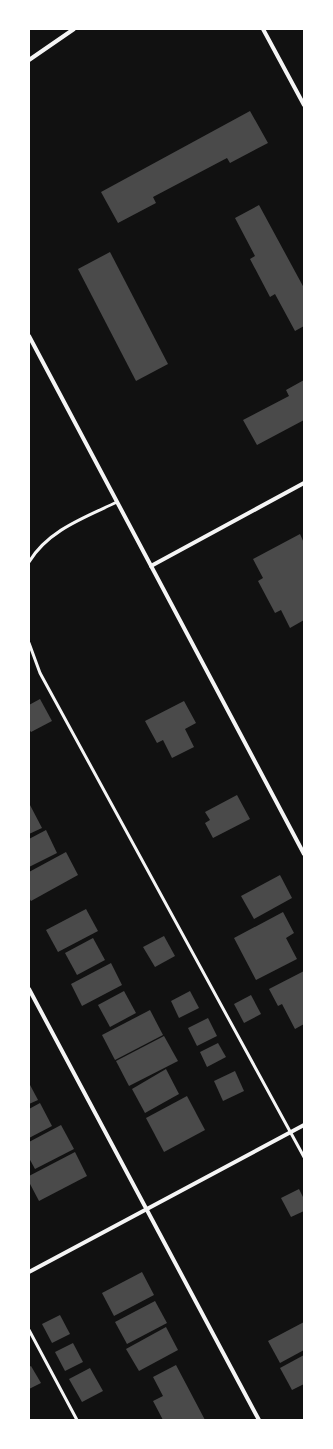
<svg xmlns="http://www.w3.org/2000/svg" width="333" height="1449" font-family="'DejaVu Sans',sans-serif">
  <rect width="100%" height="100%" fill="#111"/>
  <g fill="#4a4a4a">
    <path d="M250,111L268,143L230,163L227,158L153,197L156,203L118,223L101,192Z"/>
    <path d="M259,205L304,288V326L295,331L275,294L270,297L250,259L255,256L235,218Z"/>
    <path d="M110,252L168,364L136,381L78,269Z"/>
    <path d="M304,380V420L257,445L243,420L289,396L286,390Z"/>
    <path d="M300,534L304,543V620L290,628L281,610L275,613L258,581L263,578L253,559Z"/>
    <path d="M40,699L52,721L31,732L29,729V705Z"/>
    <path d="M184,701L196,723L185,729L194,747L172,758L163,740L157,743L145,721Z"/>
    <path d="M237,795L250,819L213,838L205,823L210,820L205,812Z"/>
    <path d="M30,805L42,828L29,834V806Z"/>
    <path d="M46,830L57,853L29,867V839Z"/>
    <path d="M66,852L78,875L31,901L29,898V872Z"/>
    <path d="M280,875L292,898L254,919L241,896Z"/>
    <path d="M86,909L98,931L58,952L46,930Z"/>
    <path d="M283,912L294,933L286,938L297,959L256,980L234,938Z"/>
    <path d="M164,936L175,956L155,967L143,947Z"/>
    <path d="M93,938L105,960L77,975L65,953Z"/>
    <path d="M111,963L122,985L82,1006L71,984Z"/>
    <path d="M304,971V1024L295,1029L282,1004L278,1006L269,989Z"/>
    <path d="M124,991L136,1013L110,1027L98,1005Z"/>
    <path d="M190,991L199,1008L179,1018L171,1001Z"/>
    <path d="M251,995L261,1014L244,1023L234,1004Z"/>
    <path d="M150,1010L163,1035L115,1060L102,1035Z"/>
    <path d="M208,1018L217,1036L197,1046L188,1028Z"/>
    <path d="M164,1036L178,1061L129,1086L116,1061Z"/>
    <path d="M218,1043L226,1057L207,1067L200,1052Z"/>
    <path d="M166,1069L179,1094L145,1113L132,1089Z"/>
    <path d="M235,1071L244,1091L223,1101L214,1081Z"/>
    <path d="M29,1083L38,1100L29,1104Z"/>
    <path d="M187,1096L205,1130L164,1152L146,1118Z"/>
    <path d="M40,1103L52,1126L29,1138V1109Z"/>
    <path d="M61,1125L74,1149L35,1169L29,1158V1142Z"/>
    <path d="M75,1152L87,1176L39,1201L29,1182V1176Z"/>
    <path d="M299,1189L304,1199V1211L291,1217L281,1198Z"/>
    <path d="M142,1272L154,1295L114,1316L102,1293Z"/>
    <path d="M155,1301L167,1323L127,1344L115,1322Z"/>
    <path d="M60,1315L70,1334L52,1343L42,1324Z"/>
    <path d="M304,1322V1350L280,1363L268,1341Z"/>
    <path d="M166,1327L178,1350L139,1371L126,1349Z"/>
    <path d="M73,1343L83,1362L65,1371L55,1352Z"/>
    <path d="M304,1355V1384L292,1390L280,1368Z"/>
    <path d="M176,1365L205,1420H163L153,1401L163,1396L153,1377Z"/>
    <path d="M31,1366L41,1383L29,1389V1367Z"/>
    <path d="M90,1368L103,1391L82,1402L69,1379Z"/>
  </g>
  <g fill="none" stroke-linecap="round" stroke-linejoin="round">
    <g stroke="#f5f5f5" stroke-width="3">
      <path d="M29,562C48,530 86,517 117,502"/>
      <path d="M29,643L40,673L304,1157"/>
      <path d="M29,1330L77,1420"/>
    </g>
    <g stroke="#f5f5f5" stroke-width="4">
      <path d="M263,29L304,105"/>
      <path d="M29,60L74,29"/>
      <path d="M29,336L304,854"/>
      <path d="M151,566L304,483"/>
      <path d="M29,989L259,1420"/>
      <path d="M29,1272L304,1125"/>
    </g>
  </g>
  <rect width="333" height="1449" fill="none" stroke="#ffffff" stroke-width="60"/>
</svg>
